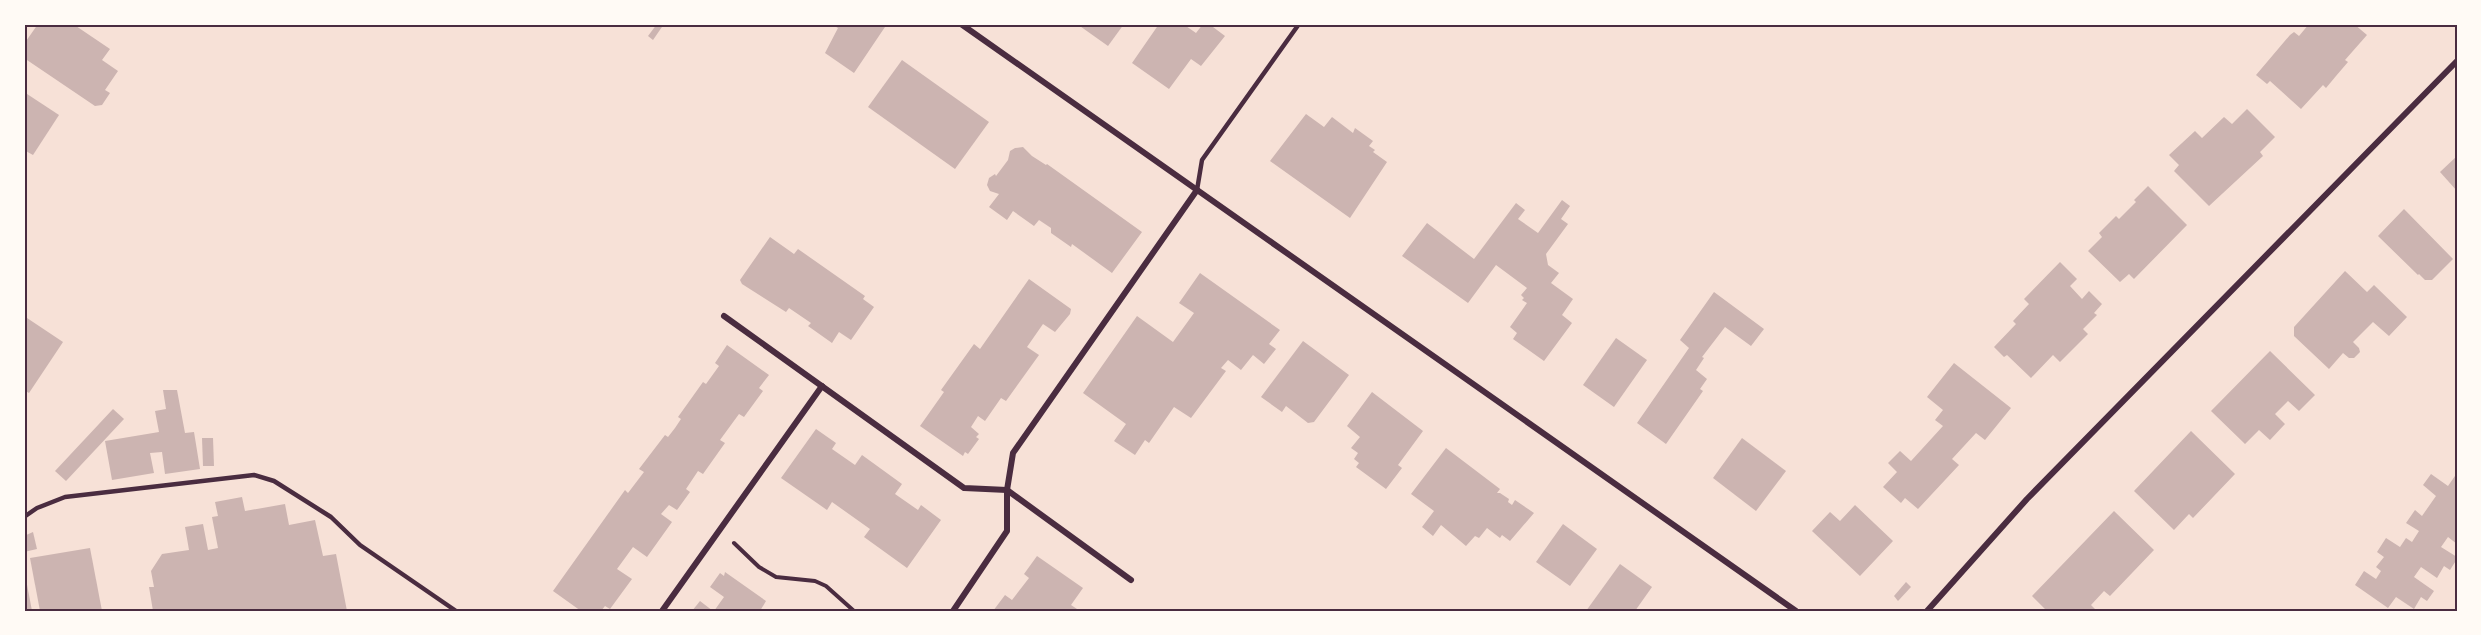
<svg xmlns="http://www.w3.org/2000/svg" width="2481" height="635" font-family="'Times New Roman',serif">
  <rect width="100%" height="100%" fill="#f7e1d7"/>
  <g fill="#ccb4b1">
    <path d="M38,24H73L110,49L102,60L118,71L105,90L110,93L102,105L95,106L24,58V44Z"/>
    <path d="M657,24H664L653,40L648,36Z"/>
    <path d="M831,24H887L854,73L825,53L838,28Z"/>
    <path d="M1077,24H1124L1108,46Z"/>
    <path d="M1159,24H1183L1196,33L1203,24H1209L1225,36L1201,66L1191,59L1169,89L1132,63Z"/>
    <path d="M2309,24H2354L2367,35L2345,60L2348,62L2336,76L2326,88L2323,85L2301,109L2270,81L2267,84L2256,75L2290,35L2294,32L2299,36Z"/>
    <path d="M902,60L989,122L955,169L868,107Z"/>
    <path d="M24,92L59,115L33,155L24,150Z"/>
    <path d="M2247,109L2275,137L2260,152L2263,156L2209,206L2174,171L2179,165L2169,155L2195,131L2202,138L2224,117L2232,124Z"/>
    <path d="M1306,114L1324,127L1332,117L1353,133L1355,128L1373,141L1369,146L1375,150L1373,152L1387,162L1350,218L1270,161Z"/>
    <path d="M1023,147L1032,156L1046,165L1047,164L1142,232L1112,273L1072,244L1071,247L1051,233V228L1039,220L1034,226L1013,211L1007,220L989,207L999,194L990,191L987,185L989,178L995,174L996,176L1008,160L1010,151L1015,148Z"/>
    <path d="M2457,156V191L2440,172Z"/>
    <path d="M2148,186L2187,225L2134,279L2129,274L2120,282L2088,251L2102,237L2099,233L2116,216L2119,219L2136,202L2134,200Z"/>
    <path d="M1562,200L1570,206L1561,219L1568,224L1546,254L1548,265L1559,273L1551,283L1573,299L1562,315L1572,323L1544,361L1513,339L1517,333L1510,327L1527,303L1522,300L1524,298L1521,295L1527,288L1496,265L1468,303L1402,256L1427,223L1474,259L1516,203L1525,210L1518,219L1538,233Z"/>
    <path d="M2404,209L2453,259L2432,280H2425L2419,274L2418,275L2378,236Z"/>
    <path d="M770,237L794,254L798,249L865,296L863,299L874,307L851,340L839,332L832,343L808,326L811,323L789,308L786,312L742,284L740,280Z"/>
    <path d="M2060,262L2077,279L2070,286L2082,299L2089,291L2102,304L2094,313L2097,315L2083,329L2088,334L2060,362L2053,355L2031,378L2007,355L2004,357L1994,347L2016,324L2013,321L2029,304L2024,299Z"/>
    <path d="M2345,271L2367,292L2374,285L2407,317L2389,336L2373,322L2353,342L2359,348L2360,352L2354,358H2349L2343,353L2329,369L2294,336V327Z"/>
    <path d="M1200,273L1280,330L1269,344L1276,349L1264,364L1253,355L1241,370L1228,360L1221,368L1226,371L1191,418L1174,407L1149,443L1145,440L1135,455L1114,441L1126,424L1083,393L1137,316L1173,342L1194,313L1179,303Z"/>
    <path d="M1029,279L1071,309L1070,314L1055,332L1043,324L1027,347L1039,355L1006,401L1001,398L985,421L978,416L971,427L979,434L976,437L979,439L968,454L965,452L963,456L920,426L944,392L941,390L974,344L980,349Z"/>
    <path d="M1714,292L1764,329L1751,346L1725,327L1702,357L1704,358L1696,370L1707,379L1700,389L1703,391L1666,444L1637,423L1689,348L1680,340Z"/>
    <path d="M24,316L63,342L29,393L24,390Z"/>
    <path d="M1616,338L1647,360L1614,407L1583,385Z"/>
    <path d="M1303,341L1349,375L1314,422L1308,423L1286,406L1282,412L1261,397Z"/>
    <path d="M727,345L769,375L759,388L763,391L744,417L739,414L720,440L725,443L703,474L698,471L686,489L690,492L677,510L669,505L661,514L672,522L647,557L633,547L617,569L632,579L610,609L605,606L601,611H581L553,591L625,490L628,493L644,472L639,469L665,435L668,437L675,428L681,419L678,417L703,382L706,384L719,366L715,363Z"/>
    <path d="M2270,351L2315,395L2299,411L2288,401L2275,414L2285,424L2270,440L2259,430L2245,444L2211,411Z"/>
    <path d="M1954,363L2011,408L1985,440L1976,433L1952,459L1959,465L1918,509L1905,498L1901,503L1883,487L1897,472L1888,463L1900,451L1911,461L1943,426L1935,420L1943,410L1927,397Z"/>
    <path d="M163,390H177L185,433L194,432L200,469L165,474L162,452L150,453L154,473L112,480L105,441L159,432L155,411L166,409Z"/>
    <path d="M1372,392L1423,431L1398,465L1402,468L1386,489L1356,467L1359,463L1354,459L1358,453L1351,448L1360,437L1347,426Z"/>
    <path d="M113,409L124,419L66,481L55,471Z"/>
    <path d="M816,429L836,443L832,449L855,465L862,455L902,484L895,494L918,510L921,505L941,520L907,568L864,537L870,529L832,502L827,510L781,478Z"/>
    <path d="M2191,431L2235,474L2193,518L2189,514L2174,530L2134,491Z"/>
    <path d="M202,438H213L214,466H203Z"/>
    <path d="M1742,438L1786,471L1756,511L1713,478Z"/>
    <path d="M1446,448L1500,489L1497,493H1500L1509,499L1508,502L1512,505L1515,500L1534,513L1510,541L1502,535L1500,538L1487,528L1479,538L1475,536L1466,546L1441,525L1433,536L1422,527L1434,511L1411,494Z"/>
    <path d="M2457,473V544L2448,537L2441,547L2457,557V559L2450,570L2444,566L2437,578L2421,567L2414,577L2434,591L2427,601L2421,597L2414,609L2396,597L2388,608L2355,585L2364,571L2376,579L2381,571L2376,567L2384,557L2377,552L2386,538L2400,547L2406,538L2412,542L2419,531L2406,523L2415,510L2422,516L2436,496L2423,485L2431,474L2448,486Z"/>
    <path d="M242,497L245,511L285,504L289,525L315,520L323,556L336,554L347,611H153L149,587H154L151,571L162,554L189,550L185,527L203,524L208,550L218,548L212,517L218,516L215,502Z"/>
    <path d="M1855,505L1893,541L1860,576L1812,531L1830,512L1840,521Z"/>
    <path d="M2114,511L2154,550L2110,596L2104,591L2091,605L2097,611H2047L2032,596Z"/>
    <path d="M1563,524L1597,549L1570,586L1536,562Z"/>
    <path d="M33,532L37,549L24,552V536Z"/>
    <path d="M90,548L102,611H40L30,558Z"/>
    <path d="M1037,556L1083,588L1071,605L1077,609L1075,611H993L1005,595L1012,600L1029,578L1024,574Z"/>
    <path d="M1620,564L1652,587L1635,611H1586Z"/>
    <path d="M725,572L766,601L760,611H714L724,597L710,587L720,573L724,576Z"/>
    <path d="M24,574H25L32,611H24Z"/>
    <path d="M1906,582L1911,587L1898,601L1894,596Z"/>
    <path d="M700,601L713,611H692Z"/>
  </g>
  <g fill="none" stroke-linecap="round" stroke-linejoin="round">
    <path stroke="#4a2c40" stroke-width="4" d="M734,543L759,567L776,577L815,581L826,586L854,611"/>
    <g stroke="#4a2c40" stroke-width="4.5">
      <path d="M1197,190L1202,160L1299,24"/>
      <path d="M24,517L37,508L65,497L254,475L274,481L331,517L360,545L456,611"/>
    </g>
    <g stroke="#4a2c40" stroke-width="6">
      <path d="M961,24L1796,611"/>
      <path d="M724,316L964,488L1007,490L1131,580"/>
      <path d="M662,611L822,386"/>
      <path d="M953,611L1007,531V490L1013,453L1197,190"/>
      <path d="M1927,611L2027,499L2457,61"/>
    </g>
  </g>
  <rect width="2481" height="635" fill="none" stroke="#fffaf5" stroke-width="51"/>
  <rect x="26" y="26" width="2430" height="584" fill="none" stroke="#4a2c40" stroke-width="2"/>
</svg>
